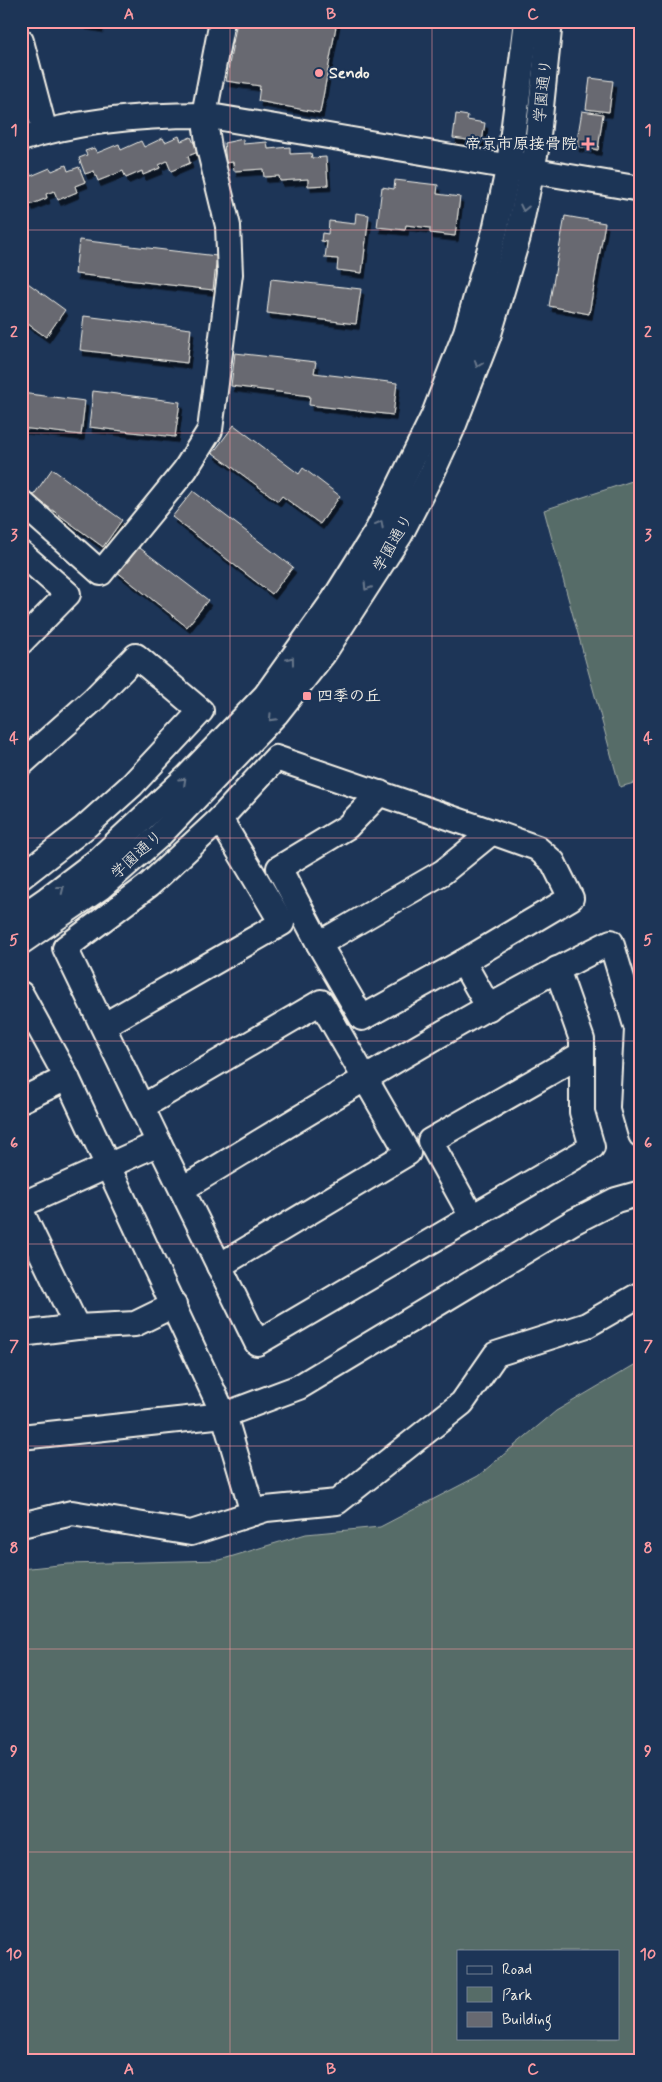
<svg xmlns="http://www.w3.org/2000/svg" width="662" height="2082" font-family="Mynerve,'Klee One',sans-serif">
  <defs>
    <filter id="shadow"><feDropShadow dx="3" dy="5.5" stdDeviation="0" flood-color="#0009"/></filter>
  </defs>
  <rect width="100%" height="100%" fill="#1d3557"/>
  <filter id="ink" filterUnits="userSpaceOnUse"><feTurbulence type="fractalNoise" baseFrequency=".02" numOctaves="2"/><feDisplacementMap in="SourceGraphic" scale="10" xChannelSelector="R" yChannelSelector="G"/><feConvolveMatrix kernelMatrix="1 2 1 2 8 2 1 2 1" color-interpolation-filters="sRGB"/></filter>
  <g filter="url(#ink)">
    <g fill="#566c67" stroke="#a5aea8" fill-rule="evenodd">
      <path d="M641,478V781L620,787L544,510Z"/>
      <path d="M641,1361V2061H21V1569L68,1564L220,1560L306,1534L380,1527L478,1476L556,1411ZM458,1951H618V2038H458Z"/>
    </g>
    <g fill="#676971" stroke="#f4f1e8" filter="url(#shadow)">
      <path d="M83,21H100V27L83,24Z"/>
      <path d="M237,21H337L320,113L258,101L260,86L226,81Z"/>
      <path d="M590,78L613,81L609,112L586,109Z"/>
      <path d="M582,111L603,114L598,150L576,146Z"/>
      <path d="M456,114L468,116L467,120L485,123L482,142L453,138Z"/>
      <path d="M179,136L181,141L191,137L198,152L188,156L190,163L171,171L167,161L159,165L160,168L143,175L142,171L126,178L123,171L98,181L94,171L85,174L79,158L87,155L85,151L94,148L97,153L119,144L121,150L141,141L144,147L163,138L165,142Z"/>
      <path d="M243,139V144L267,142L268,149L290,147V154L311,153L312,158L326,157L328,185L308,186V179L280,181L279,176L264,177L263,169L234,171L233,162L226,163L224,143Z"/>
      <path d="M66,165L68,171L79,167L85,182L75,186L77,192L58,200L54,191L46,194L47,198L30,205L29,201L21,204V174L29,171L31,176L50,168L52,171Z"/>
      <path d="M395,180L438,185L437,194L460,197L455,236L430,233V228L406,225L405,230L377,227L382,187L394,189Z"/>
      <path d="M356,213L369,215L362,273L337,270L338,259L325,258L327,242L321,241L322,233L328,234L329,221L355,224Z"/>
      <path d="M565,216L605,223L589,314L549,306Z"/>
      <path d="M79,240L217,256L213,290L75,274Z"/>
      <path d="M21,278L65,310L46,337L21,319Z"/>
      <path d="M271,279L361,289L356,324L267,313Z"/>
      <path d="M84,316L191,329L187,363L80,350Z"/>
      <path d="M235,353L316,362L314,373L397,383L393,415L309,405L310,396L231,386Z"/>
      <path d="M93,391L180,402L175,437L89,427Z"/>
      <path d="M21,393L85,401L81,435L21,428Z"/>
      <path d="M234,425L299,474L303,468L340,496L320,524L282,496L278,501L213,453Z"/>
      <path d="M52,469L122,520L103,547L33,496Z"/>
      <path d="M193,491L293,567L272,594L172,517Z"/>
      <path d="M136,545L208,600L187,627L116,571Z"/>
    </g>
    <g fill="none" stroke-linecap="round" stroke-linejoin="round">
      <g stroke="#f4f1e8" stroke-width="28">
        <g id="minor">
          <path d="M21,41L45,132"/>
          <path d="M21,139C80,120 143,115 204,115L641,189"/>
          <path d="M21,502L101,573L185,470L210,430L230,274L228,226L209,148L204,115L222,21"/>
          <path d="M21,553L68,594L21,642"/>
          <path d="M21,764L93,700L136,656L201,711L132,785L84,828L21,877"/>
          <path d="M380,793L347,827L279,868L319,944L362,1018L463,962"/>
          <path d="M220,819L276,758L492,832L443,872L319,944"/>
          <path d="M21,917L47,899L97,861L188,776L266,695L333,601L378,529L433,417L466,332L495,231L509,165L527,21"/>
          <path d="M21,942L101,887L159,836L276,714L324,653L400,535L433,471L453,427L488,337L518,237L537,145L550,21"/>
          <path d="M21,994L67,1078L224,1415L253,1513"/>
          <path d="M489,1008L463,962L571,898L553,862L537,848L492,832"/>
          <path d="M103,1026L282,923L220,819L149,885L65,948L159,1143"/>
          <path d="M21,1100L67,1078"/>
          <path d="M142,1107L321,1002L408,1153L219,1266"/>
          <path d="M182,1189C323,1104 463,1016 611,942L637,1029L633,1107L641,1135"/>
          <path d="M21,1205L159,1143L257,1343L592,1147L582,1112V1040L557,969"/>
          <path d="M21,1211L77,1327"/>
          <path d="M472,1217L430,1141L582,1054"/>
          <path d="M21,1334L77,1327L135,1324L174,1305"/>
          <path d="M21,1437L224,1415L299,1387L573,1222L616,1200L641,1193"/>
          <path d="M21,1525L72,1513L191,1533L266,1509L337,1502L462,1403L496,1354L587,1325L641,1294"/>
        </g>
      </g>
      <use href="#minor" stroke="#1d3557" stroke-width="24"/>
    </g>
    <defs><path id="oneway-chevron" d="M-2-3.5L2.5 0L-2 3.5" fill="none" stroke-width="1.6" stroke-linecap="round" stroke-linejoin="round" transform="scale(1.25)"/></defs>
    <g stroke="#68778a">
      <use href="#oneway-chevron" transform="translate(524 208) rotate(102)"/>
      <use href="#oneway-chevron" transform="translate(478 364) rotate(111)"/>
      <use href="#oneway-chevron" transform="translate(380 524) rotate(-62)"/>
      <use href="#oneway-chevron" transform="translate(367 587) rotate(122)"/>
      <use href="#oneway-chevron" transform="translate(291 660) rotate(-53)"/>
      <use href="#oneway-chevron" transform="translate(272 718) rotate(133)"/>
      <use href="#oneway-chevron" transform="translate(183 781) rotate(-43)"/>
      <use href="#oneway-chevron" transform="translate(61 889) rotate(-38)"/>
    </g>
  </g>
  <path fill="none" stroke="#ff9aa2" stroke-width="1" stroke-opacity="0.55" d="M230,21V2061M432,21V2061M21,230H641M21,433H641M21,636H641M21,838H641M21,1041H641M21,1244H641M21,1446H641M21,1649H641M21,1852H641"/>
  <g fill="#ff9aa2" stroke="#1d3557" stroke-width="2">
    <circle cx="319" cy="73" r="5"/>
    <path d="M585.5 136.5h5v5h5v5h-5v5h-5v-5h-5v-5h5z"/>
    <rect x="302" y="691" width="10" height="10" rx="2.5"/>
  </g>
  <g text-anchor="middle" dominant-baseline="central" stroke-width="4" stroke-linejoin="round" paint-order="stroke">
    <g font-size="16" font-weight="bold" fill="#f4f1e8" stroke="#1d3557" text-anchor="start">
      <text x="329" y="73">Sendo</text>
      <text x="577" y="144" text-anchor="end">帝京市原接骨院</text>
      <text x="317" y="696">四季の丘</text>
    </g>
    <g font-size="16" fill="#f4f1e8" stroke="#1d3557">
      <text transform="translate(543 91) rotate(-84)">学園通り</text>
      <text transform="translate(393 543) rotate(-60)">学園通り</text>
      <text transform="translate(137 855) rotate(-42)">学園通り</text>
    </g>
  </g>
  <rect width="662" height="2082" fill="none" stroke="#1d3557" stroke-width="55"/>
  <rect x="457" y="1950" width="162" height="90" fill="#1d3557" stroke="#738091"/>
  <rect x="467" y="1966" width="25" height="8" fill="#1d3557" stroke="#738091"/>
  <text x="502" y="1974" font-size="15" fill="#f4f1e8">Road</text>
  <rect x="467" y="1987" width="25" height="15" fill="#566c67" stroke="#738091"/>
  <text x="502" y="2000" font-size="15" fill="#f4f1e8">Park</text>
  <rect x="467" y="2012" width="25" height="15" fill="#676971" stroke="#738091"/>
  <text x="502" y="2024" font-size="15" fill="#f4f1e8">Building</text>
  <rect x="28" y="28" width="606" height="2026" fill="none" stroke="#ff9aa2" stroke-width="2"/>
  <g font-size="16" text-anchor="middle" font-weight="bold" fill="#ff9aa2">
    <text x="129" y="19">A</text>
    <text x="331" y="19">B</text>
    <text x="533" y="19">C</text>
    <text x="14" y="135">1</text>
    <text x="648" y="135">1</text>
    <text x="14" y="337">2</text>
    <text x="648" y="337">2</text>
    <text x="14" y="540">3</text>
    <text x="648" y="540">3</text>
    <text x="14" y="743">4</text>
    <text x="648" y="743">4</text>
    <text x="14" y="945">5</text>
    <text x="648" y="945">5</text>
    <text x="14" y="1148">6</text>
    <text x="648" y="1148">6</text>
    <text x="14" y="1351">7</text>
    <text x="648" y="1351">7</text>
    <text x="14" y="1553">8</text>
    <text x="648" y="1553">8</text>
    <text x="14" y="1756">9</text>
    <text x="648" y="1756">9</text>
    <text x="14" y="1959">10</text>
    <text x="648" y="1959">10</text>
    <text x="129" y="2074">A</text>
    <text x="331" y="2074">B</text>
    <text x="533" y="2074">C</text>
  </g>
</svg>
